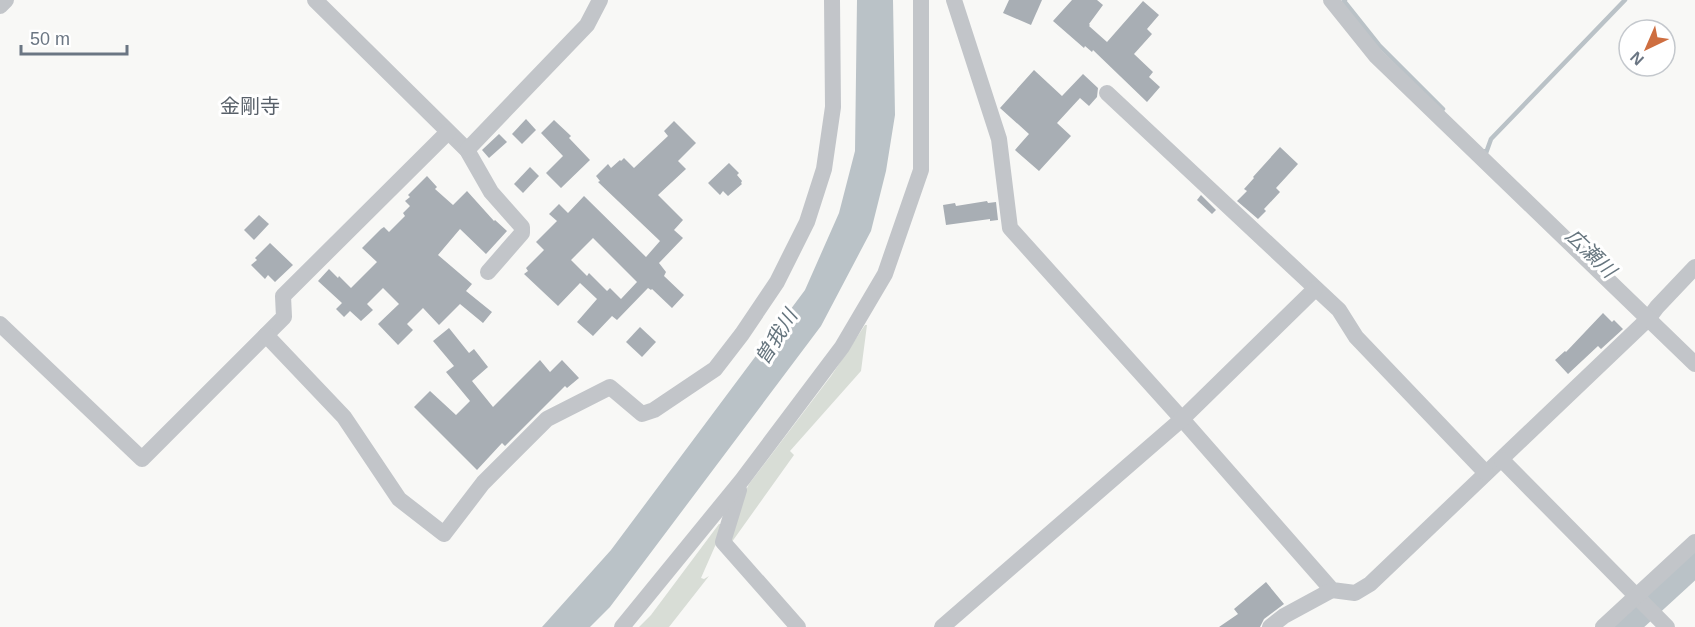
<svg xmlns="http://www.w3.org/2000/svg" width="1695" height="627" font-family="Arial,'Noto Sans JP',sans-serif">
  <rect width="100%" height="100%" fill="#f8f8f6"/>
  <g fill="#d8ddd6">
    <path d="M865,325H867L861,371L790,451L794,455L729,546L735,512L749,484L831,376Z"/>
    <path d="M719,524H723V528L701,578L704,579L709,576L669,627H639L651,615Z"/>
  </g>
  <path fill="#bac2c7" d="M857,0H893L895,115L886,171L871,231L821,326L610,607L590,627H542L611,550L805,290L839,213L855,151Z"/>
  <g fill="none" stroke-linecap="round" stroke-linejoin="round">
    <g stroke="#bac2c7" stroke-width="4.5">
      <path d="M1345,0L1344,1L1379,45L1443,109"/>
      <path d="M1485,151L1486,153L1491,139L1625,0"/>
    </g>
    <path stroke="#bac2c7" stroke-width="26" d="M1625,627L1695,563"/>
  </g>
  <g fill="#a8aeb4" fill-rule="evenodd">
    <path d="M1009,0H1042L1031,25L1003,13Z"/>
    <path d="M1072,0H1097L1103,5L1089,24L1090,25L1089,26L1107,42L1143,1L1159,15L1147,29L1152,34L1134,54L1153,72L1149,77L1160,87L1147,102L1093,50L1092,52L1085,46L1084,48L1053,21Z"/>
    <path d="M1034,70L1062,96L1083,74L1098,88L1097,97L1089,106L1080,98L1057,123L1071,136L1039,171L1015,150L1029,134L1000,108Z"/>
    <path d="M526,119L536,130L522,144L512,134Z"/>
    <path d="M554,120L571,136L569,138L590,160L561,188L546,173L563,156L541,133Z"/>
    <path d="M674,121L696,143L678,161L686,169L658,195L683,220L674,230L683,238L659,263L666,272L664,276L684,295L672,308L652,289L651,290L648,288L617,320L612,316L593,336L577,322L597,299L580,283L558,306L524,274L528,271L526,268L544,250L536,242L557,221L549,214L559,204L568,213L584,196L646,257L660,241L598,182L600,181L596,176L608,164L611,168L620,160L621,161L624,158L634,168L668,136L664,131ZM593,238L637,282L621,299L610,288L607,291L589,273L587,276L571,260Z"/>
    <path d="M499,134L507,142L489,158L482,150Z"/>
    <path d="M1280,147L1298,164L1276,188L1280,192L1264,209L1266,211L1258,219L1237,201L1247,191L1244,189L1254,178L1253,177Z"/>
    <path d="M729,163L739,173L737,175L742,181L741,183L742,184L728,196L723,191L720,195L708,183Z"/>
    <path d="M530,167L539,176L523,193L514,184Z"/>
    <path d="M427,176L437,187L435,189L453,205L467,191L494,221L495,220L507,231L486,254L460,229L438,255L472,284L466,291L492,312L483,323L460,304L439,325L423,308L407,324L413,330L398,345L378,324L399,304L383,288L367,304L373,310L361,321L350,311L344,317L336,309L342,303L318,281L329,269L338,278L339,276L351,288L377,262L362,248L381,229L384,227L389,232L405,216L403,213L410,206L405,201L410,197L408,195Z"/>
    <path d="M1201,195L1216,210L1212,214L1197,200Z"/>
    <path d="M987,201L988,203L996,202L998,220L990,221V219L946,225L943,205L955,203L956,206Z"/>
    <path d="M259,215L269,224L254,240L244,230Z"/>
    <path d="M270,243L293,265L275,282L268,275L265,279L251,265L257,260L255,258Z"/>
    <path d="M1603,313L1612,322L1614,320L1623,329L1601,349L1598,346L1568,374L1555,360L1565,351L1566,352Z"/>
    <path d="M640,327L656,342L642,357L626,342Z"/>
    <path d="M449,328L469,353L474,349L488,367L472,381L493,407L540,360L550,372L562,360L579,378L567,388L565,386L505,446L502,443L477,470L414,407L430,391L456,415L470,401L446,372L454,366L433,341Z"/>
    <path d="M1266,582L1284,604L1264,619L1260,627H1219L1238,614L1234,609Z"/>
  </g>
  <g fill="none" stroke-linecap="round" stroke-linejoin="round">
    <g stroke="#c2c5c9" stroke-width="16">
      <path d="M315,0L467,150L491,192L522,227V233L488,272"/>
      <path d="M954,0L999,139L1010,228L1182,419L1332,590L1355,593L1370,584L1648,319L1657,307L1695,267"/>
      <path d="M1331,0L1376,56L1695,364"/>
      <path d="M0,6L6,0"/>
      <path d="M1107,93L1339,310L1356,337L1486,473"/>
      <path d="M467,150L587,25L600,0"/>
      <path d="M0,324L142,459L284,317L283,296L448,132"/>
      <path d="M266,335L344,417L399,499L444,534L483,483L547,419L610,387L642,414L654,410L715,369L742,334L777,282L807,222L824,169L833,107L832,0"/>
      <path d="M1502,460L1667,627"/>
      <path d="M739,490L723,542L798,627"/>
      <path d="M622,627L742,480L842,347L885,274L921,170V0"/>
      <path d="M942,627L1182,419L1315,289"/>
      <path d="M1270,627L1284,616L1332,590"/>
      <path d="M1603,627L1695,542"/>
    </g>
  </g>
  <g text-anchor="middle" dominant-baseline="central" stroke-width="6" stroke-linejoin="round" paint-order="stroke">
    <g font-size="20" fill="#586069" stroke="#fff">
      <text x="250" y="106">金剛寺</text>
    </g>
    <g font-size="20" font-style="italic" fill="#67767f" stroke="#fff">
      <text transform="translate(1591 253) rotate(44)">広瀬川</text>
      <text transform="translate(776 337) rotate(-58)">曽我川</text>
    </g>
  </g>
  <g transform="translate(1647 48) rotate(224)"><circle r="28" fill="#ffffff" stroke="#c4c8cd" stroke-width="1.5"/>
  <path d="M0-4.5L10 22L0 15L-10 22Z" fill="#ce6e40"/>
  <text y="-9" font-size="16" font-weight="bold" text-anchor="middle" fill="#6b7683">N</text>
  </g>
  <path d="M21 45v9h106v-9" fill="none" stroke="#6b7683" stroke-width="3"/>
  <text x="30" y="45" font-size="18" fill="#6b7683" stroke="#ffffff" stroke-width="4.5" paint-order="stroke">50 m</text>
</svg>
